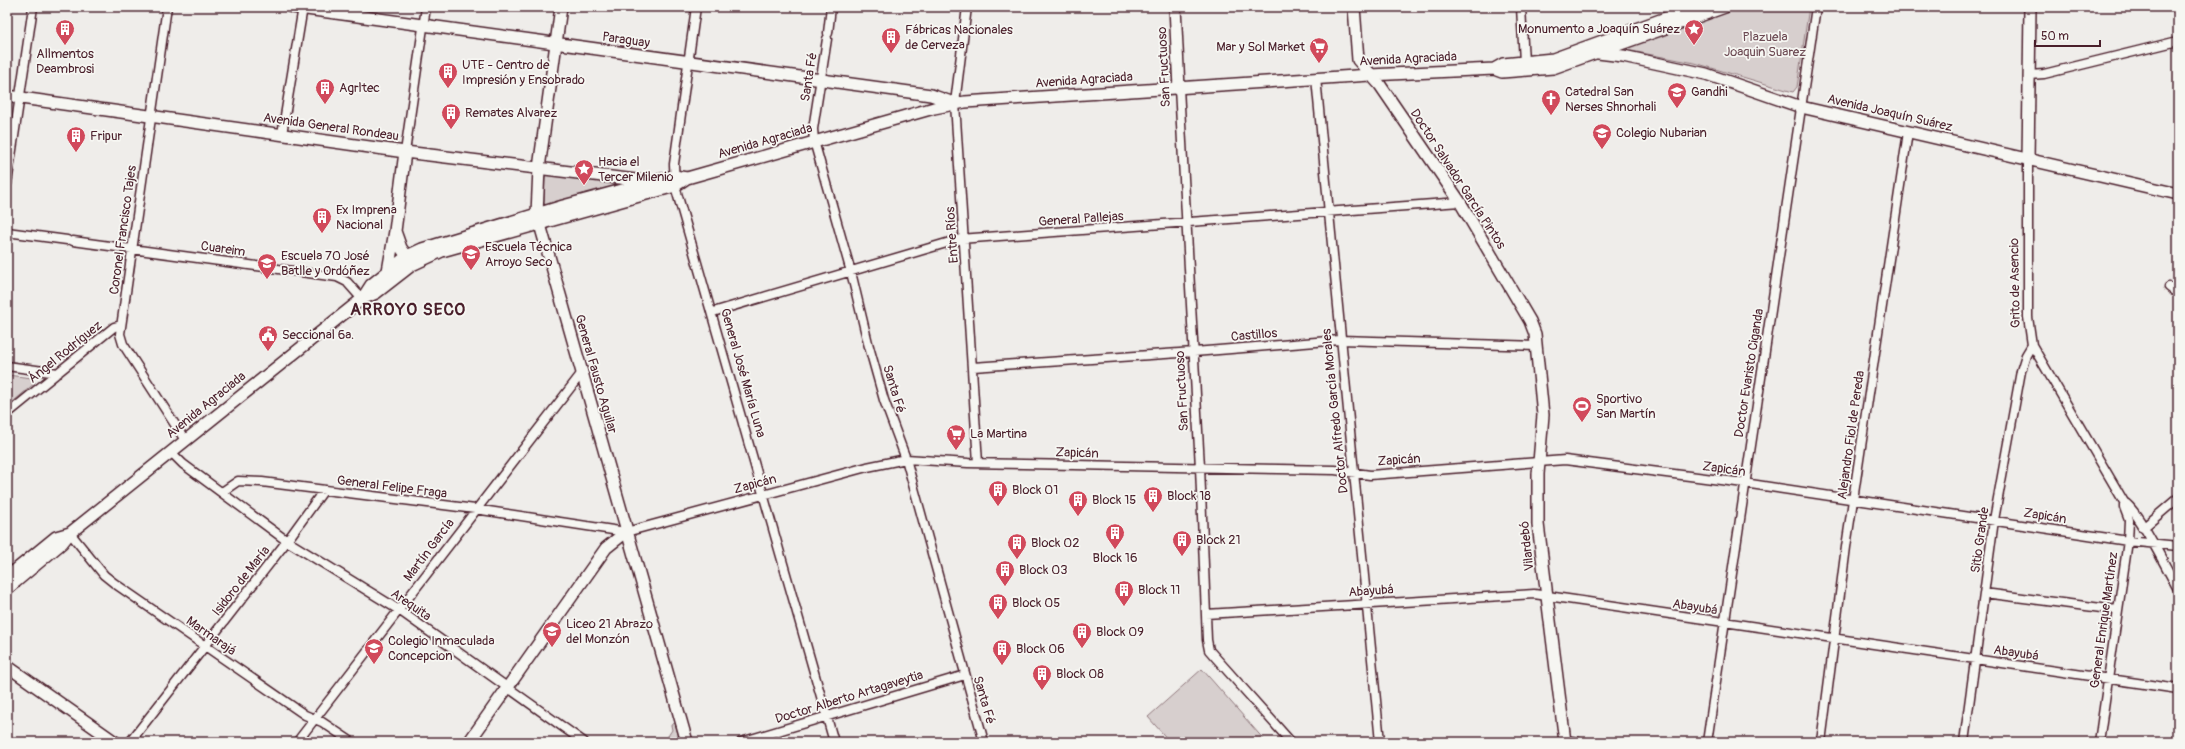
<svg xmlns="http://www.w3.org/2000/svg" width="2185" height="749" font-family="Pangolin,sans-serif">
<rect width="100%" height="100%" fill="#efedea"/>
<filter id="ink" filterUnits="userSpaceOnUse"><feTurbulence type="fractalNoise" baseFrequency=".025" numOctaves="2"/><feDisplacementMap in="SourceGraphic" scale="8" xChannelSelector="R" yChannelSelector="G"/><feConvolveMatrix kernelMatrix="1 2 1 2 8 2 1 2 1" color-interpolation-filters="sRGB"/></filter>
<g filter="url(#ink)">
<path fill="#d7cfce" stroke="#90777c" d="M1738 7H1809L1797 87 1793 92 1695 63 1626 50 1627 47Z
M545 174 620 183V184L546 206 544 203Z
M7 375 32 378 35 383 7 407Z
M1202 669 1266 742H1170L1148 717Z
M675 723 680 742H664L672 730 671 725Z"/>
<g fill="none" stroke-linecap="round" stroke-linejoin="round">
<g stroke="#4a1f2b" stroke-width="11">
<path id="street" d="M167 7 120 334 123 344 185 440
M696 7 674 164 675 186 834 742
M967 7 955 103 978 463
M1521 7 1524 62
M828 33 831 7
M827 39 813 129 814 141 851 272 868 343 884 400 906 459 984 742
M2029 75 2044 74 2178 41
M1316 78 1380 742
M1179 88 1200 467 1207 640 1209 650 1216 658 1291 742
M282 134 303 7
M405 152 426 7
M2028 161V317L2032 345 2124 502C2138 509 2168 572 2178 589
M7 184 33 7
M7 232 67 240
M73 241 337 277 347 282 362 299
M2169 287 2178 294
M713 312 960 239 1460 202
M7 366 58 373
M973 367 1194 352 1340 340 1537 346
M7 414 114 327 121 325
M171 452 183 464 287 541 399 610 584 742
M222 492 238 481 262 482 475 509 626 532 867 467 906 459 968 463 1335 470 1370 475 1565 460 1744 483 2128 541 2178 546
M2143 528 2178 498
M70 533 104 575 114 583 305 715 322 722 352 742
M1984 593 2117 610
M1206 614 1534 594 2178 689
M1564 740 1578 742
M130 742 287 541 324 490
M297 742 581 374
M741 742 965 675
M1707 742 1816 7
M1821 742 1846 547 1908 132
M1964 742 1994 520 2021 371 2026 355 2032 345
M2099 742 2128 541 2129 520 2124 507V502"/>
</g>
<g stroke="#4a1f2b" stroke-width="14">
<path id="secondary" d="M292 7 931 95 954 103
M561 7 539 168 537 214 687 742
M1175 7 1179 88
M1354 7 1358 60 1380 85 1460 202 1530 321 1535 334 1543 415 1538 474V524L1565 742
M1598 53 1623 56 1706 74 1801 107 2178 194
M1494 69 1502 72 1553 68 1725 7
M7 96 405 152 644 181
M405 152 395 231 401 248 411 262
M2028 161 2030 7
M388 271 395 231
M362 299 376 293 412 265 442 251 675 186 687 178 934 108 965 102 1370 75 1494 69 1503 64 1553 59 1696 7
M7 577 56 537 70 533
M7 589 62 543 70 533 362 299 371 285 407 256 422 249 563 206 674 176 687 178
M7 666 115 742
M469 742 606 548 626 532"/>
</g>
<use href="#street" stroke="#f6f6f2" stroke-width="8"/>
<use href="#secondary" stroke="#f6f6f2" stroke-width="11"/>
</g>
</g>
<defs>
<g id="building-pin" transform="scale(1)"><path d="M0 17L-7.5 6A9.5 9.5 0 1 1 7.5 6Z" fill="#d1495b" stroke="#f6f6f2"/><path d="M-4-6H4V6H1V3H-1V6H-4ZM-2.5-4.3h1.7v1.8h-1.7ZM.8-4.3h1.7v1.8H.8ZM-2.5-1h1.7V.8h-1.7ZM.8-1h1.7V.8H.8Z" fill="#fff"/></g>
<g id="sight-pin" transform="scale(1)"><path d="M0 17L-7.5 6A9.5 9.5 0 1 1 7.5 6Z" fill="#d1495b" stroke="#f6f6f2"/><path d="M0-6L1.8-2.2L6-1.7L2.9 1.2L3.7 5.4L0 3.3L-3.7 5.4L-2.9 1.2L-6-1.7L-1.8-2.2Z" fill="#fff"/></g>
<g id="supermarket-pin" transform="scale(1)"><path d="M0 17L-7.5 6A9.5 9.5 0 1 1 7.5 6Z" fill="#d1495b" stroke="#f6f6f2"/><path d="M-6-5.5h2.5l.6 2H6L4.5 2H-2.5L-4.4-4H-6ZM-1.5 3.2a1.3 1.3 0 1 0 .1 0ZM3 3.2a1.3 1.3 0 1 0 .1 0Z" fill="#fff"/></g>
<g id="school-pin" transform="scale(1)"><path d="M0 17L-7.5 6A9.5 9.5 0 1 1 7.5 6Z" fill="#d1495b" stroke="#f6f6f2"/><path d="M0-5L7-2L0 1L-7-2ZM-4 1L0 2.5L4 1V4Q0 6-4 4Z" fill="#fff"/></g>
<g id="church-pin" transform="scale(1)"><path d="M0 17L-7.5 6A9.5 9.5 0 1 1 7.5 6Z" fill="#d1495b" stroke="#f6f6f2"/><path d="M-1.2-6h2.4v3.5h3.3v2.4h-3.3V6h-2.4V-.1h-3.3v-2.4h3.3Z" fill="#fff"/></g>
<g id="civic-pin" transform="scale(1)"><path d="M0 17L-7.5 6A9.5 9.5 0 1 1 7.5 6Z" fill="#d1495b" stroke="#f6f6f2"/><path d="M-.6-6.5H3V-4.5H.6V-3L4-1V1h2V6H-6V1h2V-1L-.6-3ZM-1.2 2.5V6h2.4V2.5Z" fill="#fff"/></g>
<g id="stadium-pin" transform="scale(1)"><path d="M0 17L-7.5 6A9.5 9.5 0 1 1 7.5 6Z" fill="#d1495b" stroke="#f6f6f2"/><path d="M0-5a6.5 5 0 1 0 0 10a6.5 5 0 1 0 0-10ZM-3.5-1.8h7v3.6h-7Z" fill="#fff"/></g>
</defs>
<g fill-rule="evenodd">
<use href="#building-pin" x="65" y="29"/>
<use href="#sight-pin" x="1694" y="29"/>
<use href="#building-pin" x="891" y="37"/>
<use href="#supermarket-pin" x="1319" y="47"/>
<use href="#building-pin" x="448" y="72"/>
<use href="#building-pin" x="325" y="88"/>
<use href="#school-pin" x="1677" y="92"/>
<use href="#church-pin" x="1551" y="99"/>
<use href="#building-pin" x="451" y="113"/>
<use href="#school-pin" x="1602" y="133"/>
<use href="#building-pin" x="76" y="136"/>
<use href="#sight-pin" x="584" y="169"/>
<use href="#building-pin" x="322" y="217"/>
<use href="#school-pin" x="471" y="254"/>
<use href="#school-pin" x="267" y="263"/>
<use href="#civic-pin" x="268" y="335"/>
<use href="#stadium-pin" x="1582" y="406"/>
<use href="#supermarket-pin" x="956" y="434"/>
<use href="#building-pin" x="998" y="490"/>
<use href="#building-pin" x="1153" y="496"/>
<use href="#building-pin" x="1078" y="500"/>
<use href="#building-pin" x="1115" y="533"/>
<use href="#building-pin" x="1182" y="540"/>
<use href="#building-pin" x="1017" y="543"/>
<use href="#building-pin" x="1005" y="570"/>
<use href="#building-pin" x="1124" y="590"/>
<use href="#building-pin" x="998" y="603"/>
<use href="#school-pin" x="552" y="631"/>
<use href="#building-pin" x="1082" y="632"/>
<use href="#school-pin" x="374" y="648"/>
<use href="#building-pin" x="1002" y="649"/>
<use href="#building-pin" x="1042" y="674"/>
</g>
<g text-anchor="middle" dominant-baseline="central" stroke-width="3.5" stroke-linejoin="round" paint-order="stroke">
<g font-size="13" fill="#4a1f2b" stroke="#f6f6f2" text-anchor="start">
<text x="1680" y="29" text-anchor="end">Monumento a Joaquín Suárez</text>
<text x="905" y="30">Fábricas Nacionales<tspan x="905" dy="15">de Cerveza</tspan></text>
<text x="1305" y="47" text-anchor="end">Mar y Sol Market</text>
<text x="65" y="54" text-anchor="middle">Allmentos<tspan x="65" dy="15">Deambrosi</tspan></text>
<text x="462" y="65">UTE - Centro de<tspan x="462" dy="15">Impresión y Ensobrado</tspan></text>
<text x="339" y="88">Agrltec</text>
<text x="1565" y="92">Catedral San<tspan x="1565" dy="15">Nerses Shnorhali</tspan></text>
<text x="1691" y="92">Gandhi</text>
<text x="465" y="113">Remates Alvarez</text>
<text x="1616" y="133">Colegio Nubarian</text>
<text x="90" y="136">Fripur</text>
<text x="598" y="162">Hacia el<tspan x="598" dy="15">Tercer Milenio</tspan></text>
<text x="336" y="210">Ex Imprena<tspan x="336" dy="15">Nacional</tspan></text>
<text x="485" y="247">Escuela Técnica<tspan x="485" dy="15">Arroyo Seco</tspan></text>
<text x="281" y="256">Escuela 70 José<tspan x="281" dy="15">Batlle y Ordóñez</tspan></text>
<text x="282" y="335">Seccional 6a.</text>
<text x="1596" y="399">Sportivo<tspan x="1596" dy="15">San Martín</tspan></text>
<text x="970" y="434">La Martina</text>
<text x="1012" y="490">Block 01</text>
<text x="1167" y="496">Block 18</text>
<text x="1092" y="500">Block 15</text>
<text x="1196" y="540">Block 21</text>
<text x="1031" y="543">Block 02</text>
<text x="1115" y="558" text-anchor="middle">Block 16</text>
<text x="1019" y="570">Block 03</text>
<text x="1138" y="590">Block 11</text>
<text x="1012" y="603">Block 05</text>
<text x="566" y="624">Liceo 21 Abrazo<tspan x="566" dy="15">del Monzón</tspan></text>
<text x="1096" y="632">Block 09</text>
<text x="388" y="641">Colegio Inmaculada<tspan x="388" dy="15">Concepcion</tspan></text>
<text x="1016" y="649">Block 06</text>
<text x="1056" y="674">Block 08</text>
</g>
<g font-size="13" fill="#6d4b54" stroke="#f6f6f2">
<text x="1765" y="37">Plazuela<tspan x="1765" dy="15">Joaquin Suarez</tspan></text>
</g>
<g font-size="13" fill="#4a1f2b" stroke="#f6f6f2">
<text transform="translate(626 40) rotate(8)">Paraguay</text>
<text transform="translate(1408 59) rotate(-3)">Avenida Agraciada</text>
<text transform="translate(1164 67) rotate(-93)">San Fructuoso</text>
<text transform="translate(809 77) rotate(-81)">Santa Fé</text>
<text transform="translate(1084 80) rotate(-4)">Avenida Agraciada</text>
<text transform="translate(1890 113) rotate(13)">Avenida Joaquín Suárez</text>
<text transform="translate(331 127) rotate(8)">Avenida General Rondeau</text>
<text transform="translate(765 141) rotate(-16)">Avenida Agraciada</text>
<text transform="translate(1458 179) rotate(57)">Doctor Salvador García Pintos</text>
<text transform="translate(1081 219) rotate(-4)">General Pallejas</text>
<text transform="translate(123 230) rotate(-82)">Coronel Francisco Tajes</text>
<text transform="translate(952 235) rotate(-94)">Entre Ríos</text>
<text transform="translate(223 249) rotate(8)">Cuareim</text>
<text transform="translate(2015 283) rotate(-91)">Grito de Asencio</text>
<text transform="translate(1254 335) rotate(-5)">Castillos</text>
<text transform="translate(65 352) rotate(-39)">Ángel Rodríguez</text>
<text transform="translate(743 373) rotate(74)">General José María Luna</text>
<text transform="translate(1749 373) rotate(-81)">Doctor Evaristo Ciganda</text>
<text transform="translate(596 374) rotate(74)">General Fausto Aguilar</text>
<text transform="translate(894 389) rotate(73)">Santa Fé</text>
<text transform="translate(1182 391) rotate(-93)">San Fructuoso</text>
<text transform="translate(206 405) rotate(-39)">Avenida Agraciada</text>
<text transform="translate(1335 411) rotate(-96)">Doctor Alfredo García Morales</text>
<text transform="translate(1851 435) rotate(-82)">Alejandro Fiol de Pereda</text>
<text transform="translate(1077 453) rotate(2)">Zapicán</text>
<text transform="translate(1399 460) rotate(-4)">Zapicán</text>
<text transform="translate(1724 469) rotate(8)">Zapicán</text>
<text transform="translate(755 484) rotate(-15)">Zapicán</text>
<text transform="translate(392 487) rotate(7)">General Felipe Fraga</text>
<text transform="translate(2045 516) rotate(9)">Zapicán</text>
<text transform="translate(1980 540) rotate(-82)">Sitio Grande</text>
<text transform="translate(1527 546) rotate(-96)">Vilardebó</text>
<text transform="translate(429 550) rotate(-53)">Martín García</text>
<text transform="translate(241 581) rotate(-52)">Isidoro de María</text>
<text transform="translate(1371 591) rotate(-4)">Abayubá</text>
<text transform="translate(411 605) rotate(34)">Arequita</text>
<text transform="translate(1695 607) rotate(9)">Abayubá</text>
<text transform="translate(2104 620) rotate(-82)">General Enrique Martínez</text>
<text transform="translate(211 636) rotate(35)">Marmarajá</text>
<text transform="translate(2016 653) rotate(8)">Abayubá</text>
<text transform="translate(849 697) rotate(-17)">Doctor Alberto Artagaveytia</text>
<text transform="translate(984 700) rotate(74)">Santa Fé</text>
</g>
<g font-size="17" font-weight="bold" letter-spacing="1" fill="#4a1f2b" stroke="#f6f6f2">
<text x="408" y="309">ARROYO SECO</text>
</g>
</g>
<rect width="2185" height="749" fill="none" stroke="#f6f6f2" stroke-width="24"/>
<rect x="12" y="12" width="2161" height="725" fill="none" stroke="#4a1f2b" stroke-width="1.5" filter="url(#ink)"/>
<path d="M2035 40v6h65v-6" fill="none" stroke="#4a1f2b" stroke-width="2"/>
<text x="2041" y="40" font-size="12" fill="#4a1f2b" stroke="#f6f6f2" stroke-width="3" paint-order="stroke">50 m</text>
</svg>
